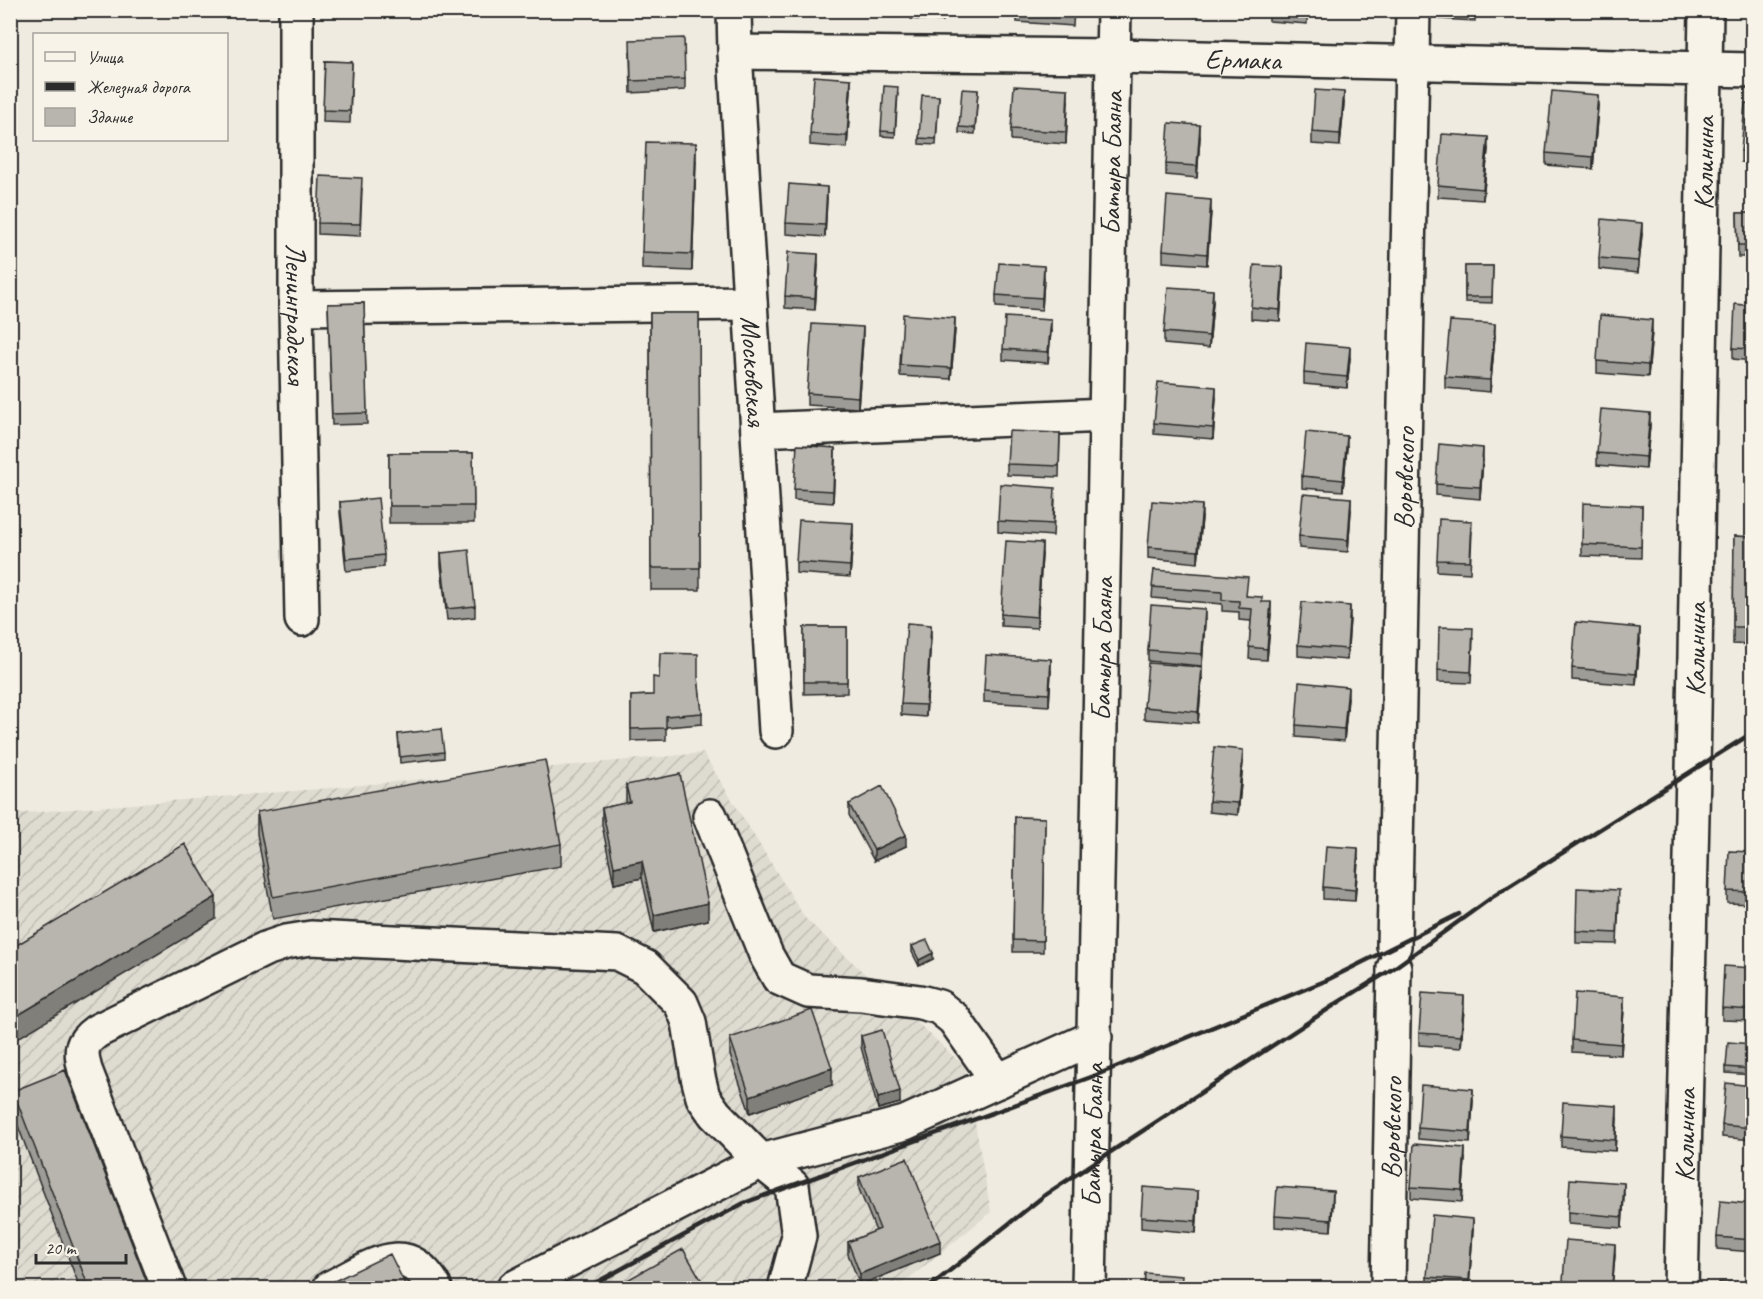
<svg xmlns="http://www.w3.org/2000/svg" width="1763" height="1299" font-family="Caveat,sans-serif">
<defs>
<pattern id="industrial-furrows" width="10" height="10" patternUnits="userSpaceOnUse" patternTransform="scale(1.5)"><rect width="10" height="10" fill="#dedbd1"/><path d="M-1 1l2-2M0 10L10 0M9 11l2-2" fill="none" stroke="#bfbcb4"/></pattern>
</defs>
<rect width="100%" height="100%" fill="#efebe0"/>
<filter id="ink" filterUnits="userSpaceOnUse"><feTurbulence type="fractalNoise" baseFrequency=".0167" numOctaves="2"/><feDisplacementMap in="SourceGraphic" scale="12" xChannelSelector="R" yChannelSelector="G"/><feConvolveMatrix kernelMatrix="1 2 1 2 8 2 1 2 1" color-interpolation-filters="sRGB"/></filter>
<g filter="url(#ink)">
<path fill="url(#industrial-furrows)" d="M703 753 805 918 965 1067 991 1212 897 1288H11V814L318 789Z"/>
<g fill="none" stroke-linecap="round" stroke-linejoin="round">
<g stroke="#2b2b2b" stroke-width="38">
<g id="minor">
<path id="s1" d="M296 10V308L302 619"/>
<path id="s2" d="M734 10 735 52 776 731"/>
<path id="s3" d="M735 52 1113 56 1752 70"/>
<path d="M296 308 750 303"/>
<path d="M758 430 1106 415"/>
<path d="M710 816 766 955 779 978 808 991 861 994 920 1002 939 1007 954 1019 998 1081"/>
<path id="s4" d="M1394 946 1413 10"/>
<path d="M169 1288 85 1070C80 1051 80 1043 97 1031L265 949 286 942 311 938 617 953 645 967 681 1003 689 1022 698 1077 703 1097 715 1114 761 1161 792 1186 799 1236 785 1288"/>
<path d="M330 1288C370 1269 406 1236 435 1288"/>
<path d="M514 1288 761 1161 905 1123 1095 1037"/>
<path id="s5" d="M1089 1288 1114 10"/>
<path id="s6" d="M1388 1288 1394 968"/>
<path id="s7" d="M1681 1288 1693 772 1706 10"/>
</g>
</g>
<use href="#minor" stroke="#f7f3e8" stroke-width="33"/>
<path stroke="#2b2b2b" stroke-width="4.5" d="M586 1288 744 1203 1094 1076 1325 981 1459 914
M928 1288 1045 1195 1339 1002 1394 968 1494 896 1752 733"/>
</g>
<path fill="#9e9c96" stroke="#2b2b2b" stroke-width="1.5" d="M768 10H820V15L768 12Z
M911 10H943V21L911 19Z
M1017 10H1074L1073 26 1017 22Z
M1162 10H1200L1199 16 1162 14Z
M1269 10H1307V24L1269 21Z
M1440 10H1476L1475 21 1440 19Z
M1752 10V36H1750V24Z
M630 52 685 79V90L631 93Z
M325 61 352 62 350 123 323 122Z
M851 90 847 148 810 145V134Z
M978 90 975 134 959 133V127Z
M898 93 895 137 881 136V131Z
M939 96 936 145 919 144V138Z
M1068 101 1066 144 1011 140V129Z
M1344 103 1340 146 1312 144V132Z
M1752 104V163L1741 162V151Z
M1598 106 1593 169 1546 165V153Z
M1200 137 1197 178 1166 175V164Z
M1488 149 1483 200 1438 197V185Z
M696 160 692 271 642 269V252Z
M362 189 360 236 318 234V223Z
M827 198 825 237 786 234V223Z
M1211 211 1207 265 1163 262V250Z
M1737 213H1752V257H1738Z
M1642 234 1638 273 1599 269V258Z
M818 265 815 310 785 308V296Z
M1465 266H1493L1492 303 1465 302Z
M1044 278 1042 310 996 307V295Z
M1283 279 1280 321 1251 319V307Z
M1213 302 1209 348 1164 344V332Z
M364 303 367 424 332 425 328 304Z
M1752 306V361L1733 359V348Z
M650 313H699L700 590H651Z
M955 329 951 379 900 376V365Z
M1051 331 1048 363 1003 360V349Z
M1652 331 1648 377 1597 373V361Z
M1495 336 1490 392 1445 388V377Z
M863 339 858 408 807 405V393Z
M1350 358 1347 388 1304 384V373Z
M1216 398 1213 439 1154 434V423Z
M1650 425 1646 469 1597 465V453Z
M1060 433 1059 477 1007 475V464Z
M1347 447 1343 491 1302 488V476Z
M389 453H473L474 523H389Z
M835 459 833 503 794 500V489Z
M1483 460 1480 499 1436 495V484Z
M1055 500 1053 536 998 532V521Z
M340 502 384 555V567L346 571 340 513Z
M1642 506 1641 558 1582 556V544Z
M1351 510 1348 552 1299 548V536Z
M1202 517 1198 563 1148 558V547Z
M1472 532 1470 573 1437 571V560Z
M853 535 850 577 796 573V562Z
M1734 536 1752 537V645L1733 644Z
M441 553 475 606V617L447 620 441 565Z
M1042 555 1037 628 1001 626V614Z
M1154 570 1247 596 1262 602 1271 614 1267 660 1249 659 1251 621 1239 620V612L1222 611V604L1152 598Z
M1350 618 1347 660 1298 656V645Z
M1205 621 1202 666 1148 661V650Z
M804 627H847V693L804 694Z
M931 636 926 717 901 715V704Z
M1473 639 1471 683 1438 682V670Z
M1640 640 1636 685 1572 680V668Z
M1051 671 1049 706 984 702V690Z
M698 678 702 713V724L666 727V740L631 741V696L653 695Z
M1202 679 1198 723 1144 719V707Z
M1348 698 1344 741 1296 737V725Z
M398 734 444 752V758L400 763Z
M1243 762 1238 815 1209 812V801Z
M626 785 708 920 654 932 642 878 614 884 602 825V808L626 803Z
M849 804 906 846 874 861 849 815Z
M257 812 561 844V866L273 919 257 834Z
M1015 817 1045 818 1043 952H1013Z
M1752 852V904L1727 903V891Z
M1358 860 1355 901 1323 899V887Z
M1619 901 1617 944 1576 943V931Z
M912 946 933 959 919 966 912 952Z
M1752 968V1021L1722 1020V1008Z
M1464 1008 1461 1048 1419 1045V1033Z
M1624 1008 1621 1055 1572 1052V1040Z
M861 1036 900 1103 878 1109 861 1047Z
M730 1038 832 1085 750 1113 730 1055Z
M1752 1044V1075L1726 1073V1067Z
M1752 1086V1140L1722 1137V1125Z
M13 1091 149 1288H80L13 1113Z
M1473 1101 1470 1143 1418 1139V1128Z
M1617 1118 1615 1151 1561 1147V1136Z
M1465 1159 1462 1202 1411 1198V1187Z
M859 1177 940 1253 860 1285 848 1254V1242L876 1231 859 1189Z
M1624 1195 1622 1228 1568 1224V1212Z
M1198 1203 1196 1233 1141 1228V1217Z
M1333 1203 1331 1231 1275 1227V1216Z
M1752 1204V1252L1717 1249V1237Z
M1473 1230 1469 1288H1427V1277Z
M1615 1255 1612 1288H1563V1281Z"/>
<path fill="#817f7a" stroke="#2b2b2b" stroke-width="1.5" d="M851 79V90L847 148V136Z
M1068 89V101L1066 144V132Z
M1344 92V103L1340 146V134Z
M1598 95V106L1593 169V157Z
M1200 125V137L1197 178V166Z
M1488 137V149L1483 200V189Z
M696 143V160L692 271V254Z
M827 187V198L825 237V225Z
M1211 200V211L1207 265V254Z
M1642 223V234L1638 273V261Z
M818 254V265L815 310V298Z
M1044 266V278L1042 310V298Z
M1283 267V279L1280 321V310Z
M1213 290V302L1209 348V336Z
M955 318V329L951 379V368Z
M1051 320V331L1048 363V352Z
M1652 320V331L1648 377V365Z
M1495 324V336L1490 392V380Z
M863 327V339L858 408V397Z
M1350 347V358L1347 388V377Z
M1216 387V398L1213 439V428Z
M1650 413V425L1646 469V457Z
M1347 436V447L1343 491V480Z
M835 448V459L833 503V491Z
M1483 448V460L1480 499V487Z
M1351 498V510L1348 552V540Z
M1202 505V517L1198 563V551Z
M853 523V535L850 577V566Z
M1042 543V555L1037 628V617Z
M1271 602V614L1267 660V649Z
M1350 606V618L1347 660V649Z
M1205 609V621L1202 666V654Z
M931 625V636L926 717V705Z
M1640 628V640L1636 685V674Z
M1051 659V671L1049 706V694Z
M1202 667V679L1198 723V712Z
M1348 687V698L1344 741V729Z
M1243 750V762L1238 815V803Z
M906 835V846L874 861V850Z
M1358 848V860L1355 901V890Z
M642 861V878L614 884V867Z
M216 897V919L10 1043V1020Z
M708 903V920L654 932V915Z
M933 953V959L919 966V960Z
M1464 996V1008L1461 1048V1036Z
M1624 997V1008L1621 1055V1044Z
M832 1068V1085L750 1113V1096Z
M1473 1089V1101L1470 1143V1132Z
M900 1091V1103L878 1109V1098Z
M1617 1106V1118L1615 1151V1140Z
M1465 1148V1159L1462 1202V1190Z
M1624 1183V1195L1622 1228V1217Z
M1198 1191V1203L1196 1233V1221Z
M1333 1191V1203L1331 1231V1220Z
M1473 1219V1230L1469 1288V1280Z
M940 1241V1253L860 1285V1274Z
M1615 1244V1255L1612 1288V1285Z"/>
<path fill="#b8b5ae" stroke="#2b2b2b" stroke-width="1.5" d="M1282 10H1307V12Z
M1751 10H1752V24H1750Z
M684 38 685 79 631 81 630 40Z
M325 61 352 62 350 111 323 110Z
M814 76 851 79 847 136 810 134Z
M884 86 898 87 895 132 881 131Z
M1014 86 1068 89 1066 132 1011 129Z
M962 89 978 90 975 128 959 127Z
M1315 90 1344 92 1340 134 1312 132Z
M1552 91 1598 95 1593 157 1546 153Z
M922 95 939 96 936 139 919 138Z
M1745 103 1752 104V152L1741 151Z
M1169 123 1200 125 1197 166 1166 164Z
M1442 134 1488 137 1483 189 1438 185Z
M646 142 696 143 692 254 642 252Z
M320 176 362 178 360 224 318 223Z
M789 184 827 187 825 225 786 223Z
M1167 196 1211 200 1207 254 1163 250Z
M1737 213H1752V245H1738Z
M1602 219 1642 223 1638 261 1599 258Z
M788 252 818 254 815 298 785 296Z
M999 263 1044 266 1042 298 996 295Z
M1254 265 1283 267 1280 310 1251 307Z
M1465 266H1493L1492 297H1465Z
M1168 287 1213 290 1209 336 1164 332Z
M364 303 367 413 332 414 328 304Z
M1735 304 1752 306V349L1733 348Z
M650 313H699L700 568H651Z
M903 314 955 318 951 368 900 365Z
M1600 315 1652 320 1648 365 1597 361Z
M1005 317 1051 320 1048 352 1003 349Z
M1450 321 1495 324 1490 380 1445 377Z
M812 324 863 327 858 397 807 393Z
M1306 343 1350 347 1347 377 1304 373Z
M1158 382 1216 387 1213 428 1154 423Z
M1601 409 1650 413 1646 457 1597 453Z
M1009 431 1060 433 1059 466 1007 464Z
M1306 432 1347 436 1343 480 1302 476Z
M1439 444 1483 448 1480 487 1436 484Z
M797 445 835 448 833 491 794 489Z
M389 453H473L474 506H389Z
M1000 484 1055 488 1053 524 998 521Z
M1303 494 1351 498 1348 540 1299 536Z
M378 498 384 555 346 559 340 502Z
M1152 501 1202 505 1198 551 1148 547Z
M1583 503 1642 506 1641 547 1582 544Z
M1439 519 1472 521 1470 561 1437 560Z
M799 520 853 523 850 566 796 562Z
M1734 536 1752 537V627H1733Z
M1006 541 1042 543 1037 617 1001 614Z
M469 550 475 606 447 609 441 553Z
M1154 570 1248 577 1246 596 1262 597V602H1271L1267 649 1249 647 1252 609 1239 608V601L1222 600V592L1152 587Z
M1302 602 1350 606 1347 649 1298 645Z
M1151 605 1205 609 1202 654 1148 650Z
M1576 622 1640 628 1636 674 1572 668Z
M907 623 931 625 926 705 901 704Z
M804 627H847V682H804Z
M1439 627 1473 628 1471 672 1438 670Z
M660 653 698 654V677L702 713 666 716V728L631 729V696L653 695V677L659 678Z
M986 655 1051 659 1049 694 984 690Z
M1148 663 1202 667 1198 712 1144 707Z
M1299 682 1348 687 1344 729 1296 725Z
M441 729 444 752 400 757 398 734Z
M1214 747 1243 750 1238 803 1209 801Z
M545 760 561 844 273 897 257 812Z
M680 774 708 903 654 915 642 861 614 867 602 808 630 802 626 785Z
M882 786 906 835 874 850 849 804Z
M1015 817 1045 818 1043 941 1013 940Z
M185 844 216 897 10 1020V949Z
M1326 846 1358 848 1355 890 1323 887Z
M1729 851 1752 852V892L1727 891Z
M1577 888 1619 890 1617 933 1576 931Z
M927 940 933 953 919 960 912 946Z
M1724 966 1752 968V1010L1722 1008Z
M1422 993 1464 996 1461 1036 1419 1033Z
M1575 993 1624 997 1621 1044 1572 1040Z
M812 1010 832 1068 750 1096 730 1038Z
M882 1030 900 1091 878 1098 861 1036Z
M1728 1042 1752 1044V1069L1726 1067Z
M65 1070 149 1288H89L13 1091Z
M1726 1083 1752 1086V1128L1722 1125Z
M1421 1085 1473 1089 1470 1132 1418 1128Z
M1563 1102 1617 1106 1615 1140 1561 1136Z
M1414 1144 1465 1148 1462 1190 1411 1187Z
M907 1158 940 1241 860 1274 848 1242 880 1229 859 1177Z
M1570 1179 1624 1183 1622 1217 1568 1212Z
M1143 1187 1198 1191 1196 1221 1141 1217Z
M1277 1187 1333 1191 1331 1220 1275 1216Z
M1720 1201 1752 1204V1240L1717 1237Z
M1432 1215 1473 1219 1469 1280 1427 1277Z
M1566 1240 1615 1244 1612 1285 1563 1281Z
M683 1249 706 1288H613Z
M390 1254 407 1288H320Z
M1145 1273 1182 1276 1181 1288H1144Z
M1719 1282 1752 1283V1288H1719Z"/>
</g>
<g text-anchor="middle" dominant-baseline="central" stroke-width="4.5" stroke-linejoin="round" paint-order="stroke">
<g font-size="28" fill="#2b2b2b" stroke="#f7f3e8">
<text stroke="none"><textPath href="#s3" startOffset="508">Ермака</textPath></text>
<text stroke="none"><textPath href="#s5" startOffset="1125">Батыра Баяна</textPath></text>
<text stroke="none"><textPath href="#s7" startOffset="1125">Калинина</textPath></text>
<text stroke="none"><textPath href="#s1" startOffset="304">Ленинградская</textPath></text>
<text stroke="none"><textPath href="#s2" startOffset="362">Московская</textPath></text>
<text stroke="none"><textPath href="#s4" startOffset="468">Воровского</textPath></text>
<text stroke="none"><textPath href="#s5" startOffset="639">Батыра Баяна</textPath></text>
<text stroke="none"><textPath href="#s7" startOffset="639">Калинина</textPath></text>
<text stroke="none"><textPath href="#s6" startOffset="160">Воровского</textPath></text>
<text stroke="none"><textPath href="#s5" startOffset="153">Батыра Баяна</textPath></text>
<text stroke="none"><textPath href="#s7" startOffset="153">Калинина</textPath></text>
</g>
</g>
<rect width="1763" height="1299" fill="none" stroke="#f7f3e8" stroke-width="36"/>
<rect x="18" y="18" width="1727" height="1263" fill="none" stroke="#2b2b2b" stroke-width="2" filter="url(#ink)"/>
<rect x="33" y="33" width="195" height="108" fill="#f7f3e8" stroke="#a5a39c" stroke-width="1.5"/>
<rect x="45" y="52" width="30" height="9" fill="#f7f3e8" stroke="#a5a39c" stroke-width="1.5"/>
<text x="87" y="63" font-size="18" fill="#2b2b2b">Улица</text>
<rect x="45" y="82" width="30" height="9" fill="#2b2b2b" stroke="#a5a39c" stroke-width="1.5"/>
<text x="87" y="93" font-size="18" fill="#2b2b2b">Железная дорога</text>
<rect x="45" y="108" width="30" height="18" fill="#b8b5ae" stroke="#a5a39c" stroke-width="1.5"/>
<text x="87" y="123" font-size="18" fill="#2b2b2b">Здание</text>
<path d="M36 1254v9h90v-9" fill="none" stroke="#2b2b2b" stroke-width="3"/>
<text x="45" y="1254" font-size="18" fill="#2b2b2b" stroke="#f7f3e8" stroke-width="4.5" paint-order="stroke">20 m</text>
</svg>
